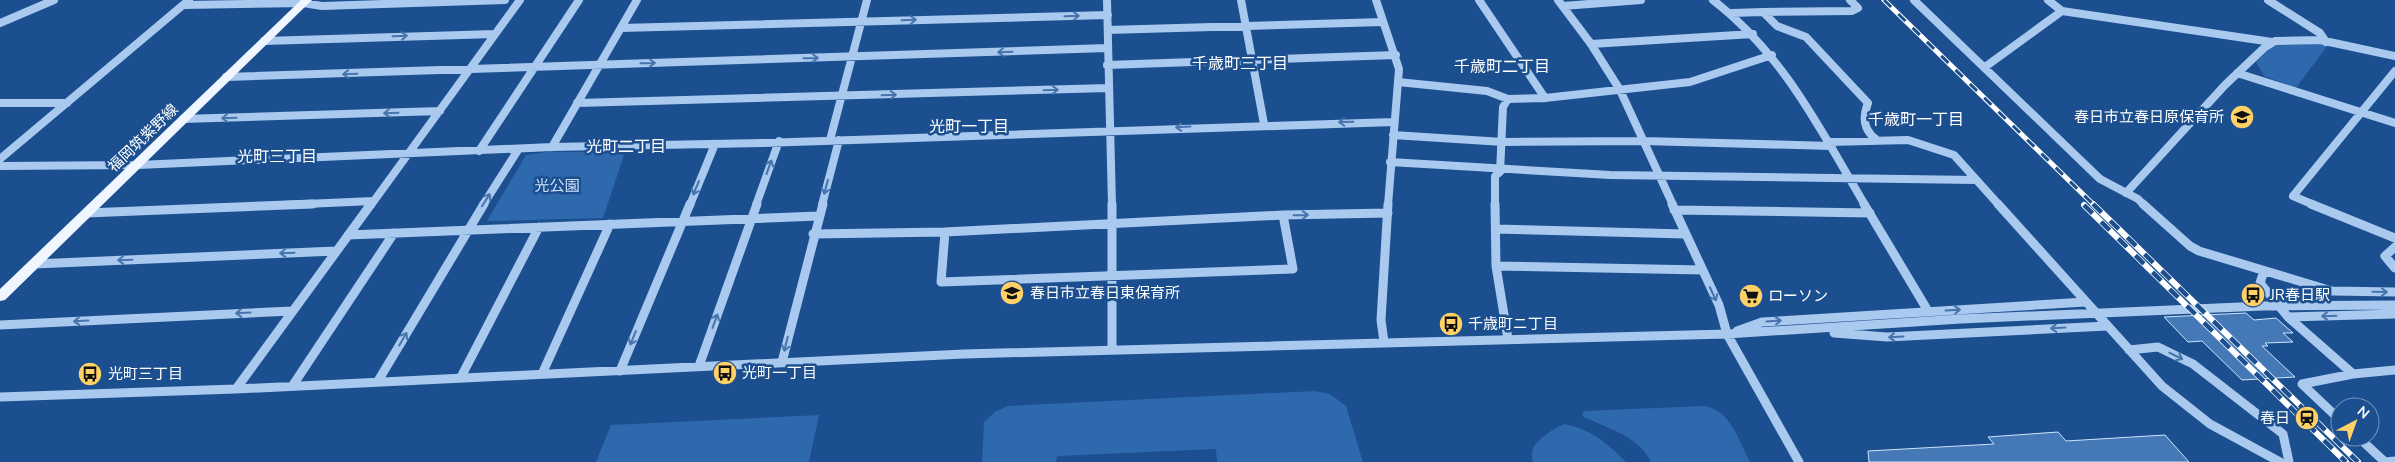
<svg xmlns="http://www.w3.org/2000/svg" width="2395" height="462" font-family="'Nunito Sans','Noto Sans JP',sans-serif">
<rect width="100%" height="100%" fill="#1b4f8f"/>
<path fill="#2e69ad" d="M2299 40 2328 45 2296 88 2264 76 2256 62 2275 43Z
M547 152H625L603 218 487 221 526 155Z
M1315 391 1330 394 1346 406 1363 462H1217L1216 449 1057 456 1056 462H982L984 422 996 411 1008 406Z
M1704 406C1731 410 1738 440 1750 462H1651C1639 436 1606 428 1582 416L1584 411Z
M819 415 809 462H596L611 425Z
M1564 424C1591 429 1607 443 1626 462H1533C1526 444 1550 431 1564 424Z"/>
<path fill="#4478b7" stroke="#cfe3fa" d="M2246 313 2254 320 2276 318 2293 333H2283L2293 342 2265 343 2268 346H2262L2295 377 2242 380 2202 341 2188 342 2164 317Z
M2058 432 2066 441 2165 435 2189 462H1869L1868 451 1994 444 1988 437Z"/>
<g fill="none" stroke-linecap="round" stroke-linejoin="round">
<path stroke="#a9c9ee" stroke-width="8" d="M1107 0 1112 205
M1241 0 1264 124
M1376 0 1399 69 1388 205
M1479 0 1545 98
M1558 0 1591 44 1620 90 1673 205
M1713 0C1784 55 1820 129 1865 205
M1914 0 2100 179 2138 199 2144 205
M2048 0 2062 11
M2268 0 2320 33 2326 42
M303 3 322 6 505 0
M184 5 308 3
M1563 6 1641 0
M1763 12 1852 11 1858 8 1850 0
M1732 13 1763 12 1777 26 1806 37 1868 103C1862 118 1864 131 1877 140
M0 23 54 0
M621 28 1108 15
M1108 30 1383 22
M264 41 495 34
M1591 44 1753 34
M1107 65 1396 55
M1985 67 2062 11 2272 42
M2237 73 2395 123
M226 77 1107 48
M1398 82 1487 91 1508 99 1545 98 1690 82 1772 55
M0 103H67
M577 103 1109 88
M183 119 440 111
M1393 135 1503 142 1643 141 1832 146
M830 140 867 0
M1829 142 1908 140 1954 155 1999 205
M552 147 637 0
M479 151 579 0
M0 159 189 0
M1390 162 1610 175 1976 180
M0 166 138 165 552 147 763 143 1394 122
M2126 193 2225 85 2264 48 2275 41 2320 40 2395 56
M283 205 373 201
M371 205 520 0
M483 205 518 150
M690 205 715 144
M756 205 779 141
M822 205 839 140
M1495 205V176L1500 172 1503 107 1508 99
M2314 205 2293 196 2395 71"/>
<path stroke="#a9c9ee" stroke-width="9" d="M1495 204 1496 266 1508 339
M1672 204 1719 305 1727 334 1799 462
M1864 204 1928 311
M1998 204 2162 386 2210 424 2280 462
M2143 204 2190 246 2199 251 2332 291 2395 292
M2311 204 2395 238
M1674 210 1870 213
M86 213 313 204
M1283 215 1293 269 941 282 945 232Z
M1283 215 1388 213
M1496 229 1685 234
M813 234 945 232
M348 235 818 216
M2395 247 2385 256 2395 268
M34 264 336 251
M1496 266 1703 270
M2264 271 2260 283 2288 317 2353 374
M2288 317 2395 314
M0 325 292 311
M1737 331 1762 322 2085 302
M1834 333 1887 337 2107 326
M1384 342 1381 320 1388 204
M1112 350V204
M2129 350 2158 347 2193 364 2283 434 2289 462
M782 362 823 204
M699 366 757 204
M620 371 690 204
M542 374 610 224
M461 377 539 227
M378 381 484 204
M293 385 394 233
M236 389 371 204
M0 397 236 389 964 354 1727 334 1961 319 2263 306 2395 305
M2340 420 2302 384 2353 374 2395 370
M2358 437 2385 462
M2385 462 2395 461"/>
<path fill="#f0f6ff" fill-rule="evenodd" d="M301 0H312L5 300 0 301V289Z"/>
<g stroke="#fff" stroke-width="5">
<path id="rail-far1" d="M1884 0 2094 205"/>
</g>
<g stroke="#fff" stroke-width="6">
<path id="rail" d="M2093 204 2358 462
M2084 205 2346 462"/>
</g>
<use href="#rail-far1" stroke="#1b4f8f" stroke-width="3" stroke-dasharray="10" stroke-linecap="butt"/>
<use href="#rail" stroke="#1b4f8f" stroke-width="4.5" stroke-dasharray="12" stroke-linecap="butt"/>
</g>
<defs><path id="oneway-shaft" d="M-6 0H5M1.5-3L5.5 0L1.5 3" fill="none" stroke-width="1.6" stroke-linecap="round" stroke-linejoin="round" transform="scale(1.25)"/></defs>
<g stroke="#4674ac">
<use href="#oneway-shaft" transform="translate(1072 16) rotate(-2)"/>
<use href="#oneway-shaft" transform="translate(909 20) rotate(-2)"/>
<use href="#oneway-shaft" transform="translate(400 36) rotate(-2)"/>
<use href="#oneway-shaft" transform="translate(1005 52) rotate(178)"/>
<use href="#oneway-shaft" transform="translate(811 58) rotate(-1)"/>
<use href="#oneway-shaft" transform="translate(648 63) rotate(-1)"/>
<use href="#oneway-shaft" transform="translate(350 74) rotate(178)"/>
<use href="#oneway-shaft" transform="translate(1051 90) rotate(-2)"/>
<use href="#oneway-shaft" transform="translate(889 95) rotate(-2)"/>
<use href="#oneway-shaft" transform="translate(391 113) rotate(178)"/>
<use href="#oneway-shaft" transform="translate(229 118) rotate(178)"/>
<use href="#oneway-shaft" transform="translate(1346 122) rotate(179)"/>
<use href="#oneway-shaft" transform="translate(1183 127) rotate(177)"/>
<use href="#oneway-shaft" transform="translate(769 167) rotate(-70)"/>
<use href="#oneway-shaft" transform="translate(826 187) rotate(105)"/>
<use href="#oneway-shaft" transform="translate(696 188) rotate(113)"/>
<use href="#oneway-shaft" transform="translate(486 200) rotate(-57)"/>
<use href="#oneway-shaft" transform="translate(1301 215) rotate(-1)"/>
<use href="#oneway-shaft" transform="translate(287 253) rotate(178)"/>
<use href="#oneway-shaft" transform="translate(125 260) rotate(178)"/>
<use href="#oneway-shaft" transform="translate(2380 292) rotate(1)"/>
<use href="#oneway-shaft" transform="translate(1713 294) rotate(65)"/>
<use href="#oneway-shaft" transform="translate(1953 310) rotate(-3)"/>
<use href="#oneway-shaft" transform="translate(243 313) rotate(177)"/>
<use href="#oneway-shaft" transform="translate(2329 316) rotate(178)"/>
<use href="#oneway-shaft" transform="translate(81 321) rotate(177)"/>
<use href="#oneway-shaft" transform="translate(715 321) rotate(-70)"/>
<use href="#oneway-shaft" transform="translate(1774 321) rotate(-4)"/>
<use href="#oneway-shaft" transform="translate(2058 328) rotate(177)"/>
<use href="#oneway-shaft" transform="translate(1896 337) rotate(177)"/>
<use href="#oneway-shaft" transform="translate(633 338) rotate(112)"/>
<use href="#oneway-shaft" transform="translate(403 339) rotate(-60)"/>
<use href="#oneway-shaft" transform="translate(786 344) rotate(104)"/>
<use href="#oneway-shaft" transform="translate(2176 356) rotate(26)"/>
</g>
<defs>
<g id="school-disc" transform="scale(1.25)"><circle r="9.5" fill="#ffd166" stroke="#1b4f8f"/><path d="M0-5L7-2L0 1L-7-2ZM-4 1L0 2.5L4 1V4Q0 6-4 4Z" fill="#111"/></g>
<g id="bus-disc" transform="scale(1.25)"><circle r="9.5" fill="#ffd166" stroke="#1b4f8f"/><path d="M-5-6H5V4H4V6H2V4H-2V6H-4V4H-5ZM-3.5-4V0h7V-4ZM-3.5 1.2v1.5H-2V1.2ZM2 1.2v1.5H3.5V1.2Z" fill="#111"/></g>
<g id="supermarket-disc" transform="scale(1.25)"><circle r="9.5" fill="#ffd166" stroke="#1b4f8f"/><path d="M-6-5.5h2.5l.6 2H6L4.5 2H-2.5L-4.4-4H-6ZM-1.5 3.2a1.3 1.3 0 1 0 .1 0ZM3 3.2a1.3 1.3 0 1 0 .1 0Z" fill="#111"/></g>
<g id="station-disc" transform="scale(1.25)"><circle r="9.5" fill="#ffd166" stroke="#1b4f8f"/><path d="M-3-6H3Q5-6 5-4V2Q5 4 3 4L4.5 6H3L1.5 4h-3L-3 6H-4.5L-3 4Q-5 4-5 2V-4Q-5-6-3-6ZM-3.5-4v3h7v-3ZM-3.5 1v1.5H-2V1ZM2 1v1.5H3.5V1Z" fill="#111"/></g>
</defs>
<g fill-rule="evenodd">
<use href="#school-disc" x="2242" y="117"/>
<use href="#school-disc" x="1012" y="293"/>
<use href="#bus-disc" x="2253" y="295"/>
<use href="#supermarket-disc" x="1751" y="296"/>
<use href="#bus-disc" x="1451" y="324"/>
<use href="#bus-disc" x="725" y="373"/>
<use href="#bus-disc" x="90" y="374"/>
<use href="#station-disc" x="2307" y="418"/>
</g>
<g text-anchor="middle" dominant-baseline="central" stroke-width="5" stroke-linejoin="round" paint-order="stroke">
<g font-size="15" fill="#fff" stroke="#1b4f8f" text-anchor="start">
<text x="2224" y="117" text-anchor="end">春日市立春日原保育所</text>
<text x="1030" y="293">春日市立春日東保育所</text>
<text x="2270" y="295">JR春日駅</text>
<text x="1768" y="296">ローソン</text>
<text x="1468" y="324">千歳町ニ丁目</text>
<text x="742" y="373">光町一丁目</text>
<text x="108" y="374">光町三丁目</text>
<text x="2290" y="418" text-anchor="end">春日</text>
</g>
<g font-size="15" fill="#fff" stroke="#1b4f8f">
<text transform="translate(143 138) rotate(-44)">福岡筑紫野線</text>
</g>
<g font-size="15" fill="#cfe3fa" stroke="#1b4f8f">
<text x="557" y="186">光公園</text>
</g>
<g font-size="16" fill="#fff" stroke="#1b4f8f">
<text x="1240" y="64">千歳町三丁目</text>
<text x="1502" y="67">千歳町二丁目</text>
<text x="1916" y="120">千歳町一丁目</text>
<text x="969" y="127">光町一丁目</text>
<text x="626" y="147">光町二丁目</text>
<text x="277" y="157">光町三丁目</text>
</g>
</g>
<g transform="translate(2355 422) rotate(41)"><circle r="24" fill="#1b4f8f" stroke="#7695bc"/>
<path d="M0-4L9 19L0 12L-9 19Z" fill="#ffd166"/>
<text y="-8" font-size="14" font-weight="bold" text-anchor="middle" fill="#ffffff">N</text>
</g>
</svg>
